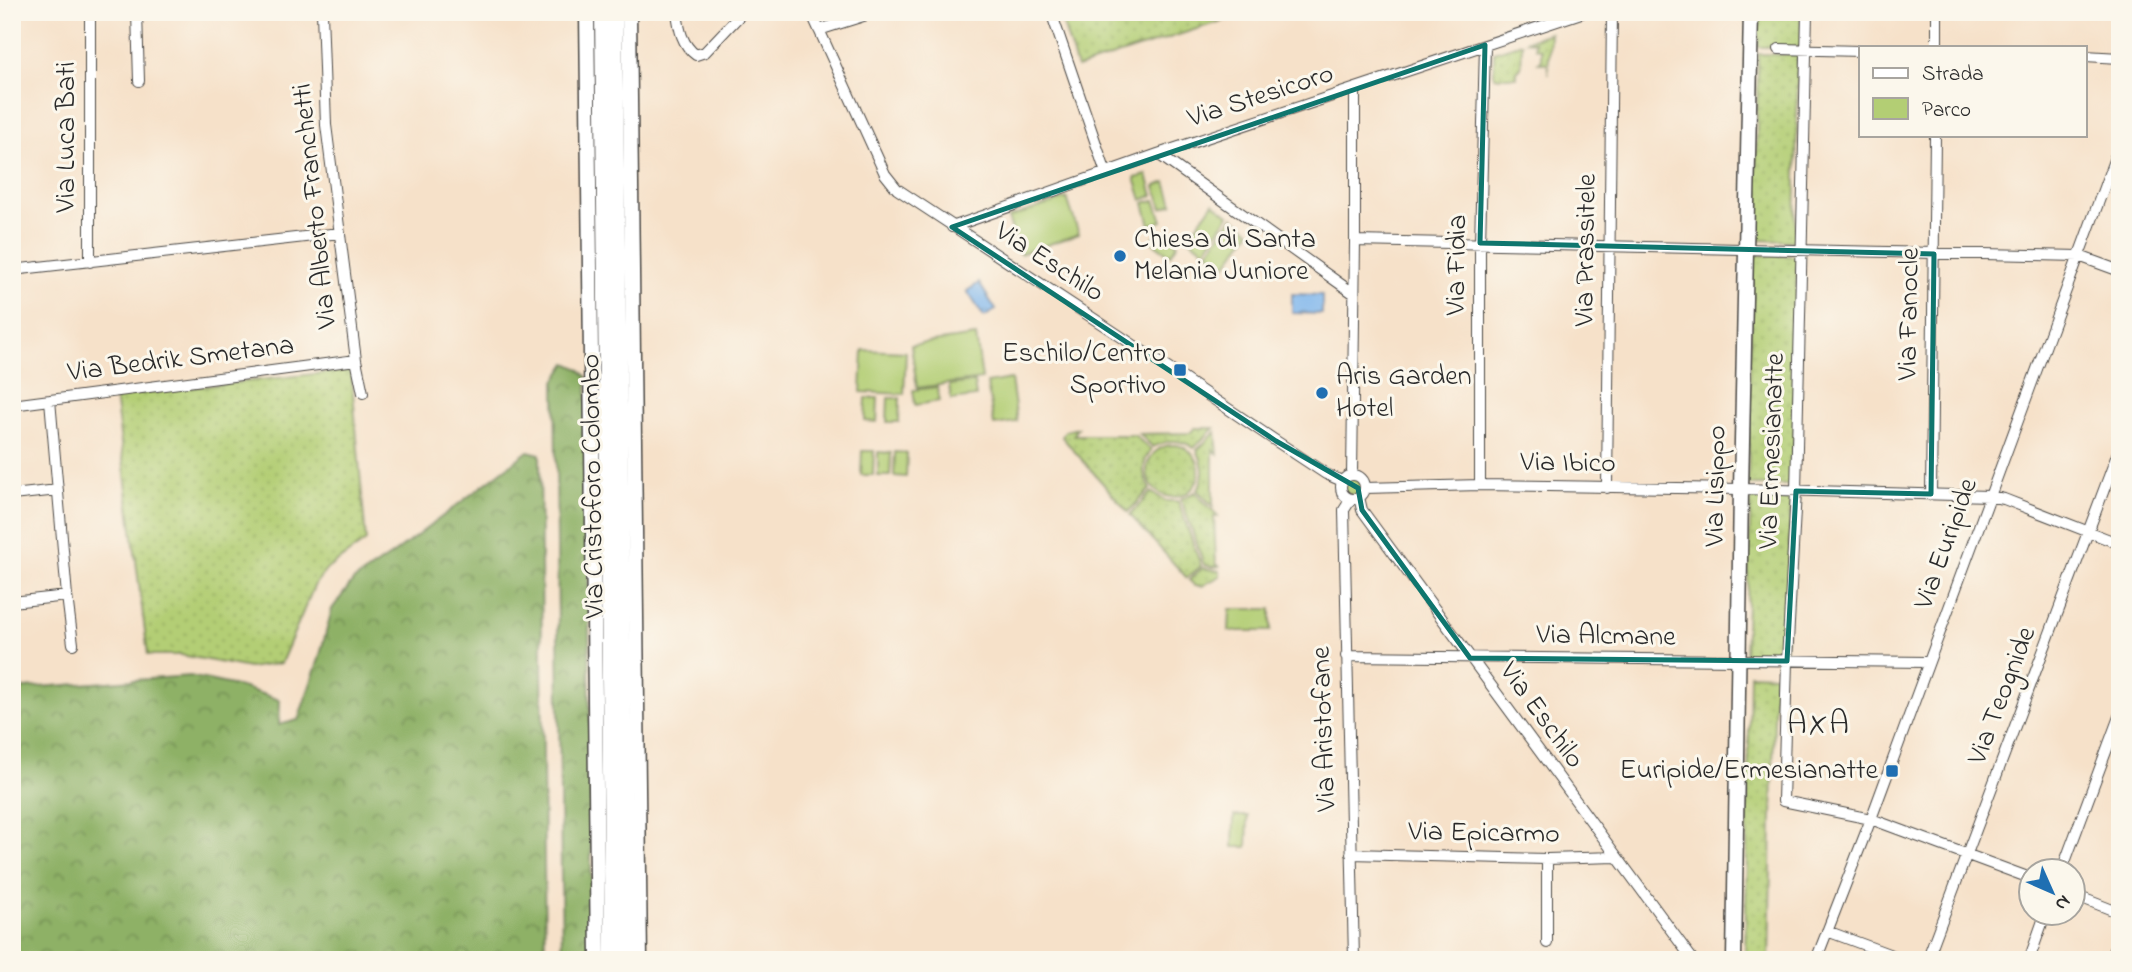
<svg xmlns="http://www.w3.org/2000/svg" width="2132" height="972" font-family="'Indie Flower',sans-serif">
<defs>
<pattern id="grass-dots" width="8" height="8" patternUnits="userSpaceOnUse" patternTransform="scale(1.75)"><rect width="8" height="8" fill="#b3ce74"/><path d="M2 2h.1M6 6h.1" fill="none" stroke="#9ab165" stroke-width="1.8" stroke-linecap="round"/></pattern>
<pattern id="forest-crowns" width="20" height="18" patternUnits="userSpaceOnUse" patternTransform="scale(1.75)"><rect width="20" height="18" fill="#8eb166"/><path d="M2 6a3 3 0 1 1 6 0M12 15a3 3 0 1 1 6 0" fill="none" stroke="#749054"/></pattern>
<pattern id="water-ripples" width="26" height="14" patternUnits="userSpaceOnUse" patternTransform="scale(1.75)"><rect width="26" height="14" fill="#7cb4ec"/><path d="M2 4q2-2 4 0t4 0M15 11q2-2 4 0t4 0" fill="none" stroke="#6693bf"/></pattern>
</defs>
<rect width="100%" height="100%" fill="#fbf7ec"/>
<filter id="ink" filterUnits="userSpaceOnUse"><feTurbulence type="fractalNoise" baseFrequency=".0143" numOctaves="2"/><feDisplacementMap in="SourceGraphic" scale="14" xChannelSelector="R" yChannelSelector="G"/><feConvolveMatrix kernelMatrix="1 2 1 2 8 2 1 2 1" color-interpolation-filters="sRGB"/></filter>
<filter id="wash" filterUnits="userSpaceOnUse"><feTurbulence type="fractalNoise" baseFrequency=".00686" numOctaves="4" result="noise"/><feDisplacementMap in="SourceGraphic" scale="28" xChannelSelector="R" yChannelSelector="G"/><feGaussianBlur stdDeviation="1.57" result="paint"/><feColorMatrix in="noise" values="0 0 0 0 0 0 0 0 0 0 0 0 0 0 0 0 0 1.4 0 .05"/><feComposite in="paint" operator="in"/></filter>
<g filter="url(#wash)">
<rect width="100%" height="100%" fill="#f6e1c9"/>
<path fill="url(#grass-dots)" stroke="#6f7c50" stroke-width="2" d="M1059 12H1249L1077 68Z
M1758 12H1801V47H1758Z
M1550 33 1548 74V63H1537L1541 61V49L1535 48V42L1525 41Z
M1522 43 1521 67 1517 71V77H1494V52Z
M1758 54 1798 55 1795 241 1755 240Z
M1752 255 1797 256 1793 485H1748Z
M351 370 366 541 327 569 315 584 281 663 249 668 181 655H148L115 396Z
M1078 428 1074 435H1134L1151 450C1141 464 1142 474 1150 489L1128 512 1062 437 1065 431Z
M1195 428H1214L1194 448C1179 438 1167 440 1153 447L1139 434 1190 433Z
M1216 432 1218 454 1213 449V506L1197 490C1206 476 1204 464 1197 450Z
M1147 471a26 26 0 1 1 52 0a26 26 0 1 1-52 0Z
M1343 486a9 9 0 1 1 18 0a9 9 0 1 1-18 0Z
M1151 492 1166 501H1178L1201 566 1187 578 1130 515Z
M1195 492 1218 516 1214 517 1216 563 1219 566 1213 567 1204 565 1181 499Z
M1751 498 1791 499 1785 657 1745 655Z
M1202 568 1220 571V576L1202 586H1195L1189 580Z
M1750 674 1775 675 1769 960H1745Z"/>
<path fill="url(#forest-crowns)" stroke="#5c6e48" stroke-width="2" d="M567 363 580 369 587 377 592 960H562L555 381Z
M528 451 540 454 545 960H12V689L190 676 241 687 280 700 279 725 298 720 319 659 332 609 353 581 393 554Z"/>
<path fill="#b3ce74" stroke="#6f7c50" stroke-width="2" d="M1147 175 1153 196 1142 200 1135 178Z
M1166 182 1173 204 1162 208 1155 186Z
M1067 198 1079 234 1020 254 1008 218Z
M1155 200 1162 221 1150 225 1144 203Z
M1213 203 1229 215 1205 250 1188 238Z
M1233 217 1251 231 1226 265 1208 252Z
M1159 230 1178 244 1170 255 1151 241Z
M976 336 982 379 917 388 911 345Z
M863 350 906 352 904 394 861 392Z
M1011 379 1017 422 994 425 987 383Z
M974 382 976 397 951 400 949 385Z
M937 387 940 401 915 405 913 390Z
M866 398H878L877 422 865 421Z
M888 398H900L899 422H887Z
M862 451H874L873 475H861Z
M878 452 891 453 890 476H878Z
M895 452 907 453 906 477 894 476Z
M1230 609H1271V631H1229Z
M1234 816H1248L1247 847H1233Z"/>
<path fill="url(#water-ripples)" stroke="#54708c" stroke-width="2" d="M979 283 996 310 984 317 967 291Z
M1292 294 1322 295V314L1292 313Z"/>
</g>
<g filter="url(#ink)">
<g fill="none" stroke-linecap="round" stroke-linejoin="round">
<g stroke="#494643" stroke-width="12">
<path id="street" d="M90 12V262
M137 12 139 81
M322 12 326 125 356 360 363 393
M677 12C679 29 682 45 696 55L705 52 741 14
M811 12 885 174 897 189 1120 336 1276 441 1326 474 1342 481
M1051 12 1106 173
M1807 12 1796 491 1787 661 1783 801 1871 819 2030 878
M819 30 876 12
M1937 47V12
M1779 49 1861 51
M2085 56 2120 58
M1158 154 1353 293
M952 227 1158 154 1584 12
M1355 241 2079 256 2120 271
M12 270 340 233
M50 400 67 596 73 644
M12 405 356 360
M1341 487a12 12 0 1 1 24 0a12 12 0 1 1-24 0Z
M1352 475 1355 241V90
M1480 485V243L1485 45
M1365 488 1480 485 1741 489 1989 496 2004 499 2120 544
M1607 488 1612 12
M1931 494 1935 135
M12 495 58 490
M1359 497 1362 510 1693 960
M1351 499 1344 510 1354 960
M12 602 67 596
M1346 656 1928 662
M1351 854 1547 859 1616 857
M2062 870 2120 714
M2072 894 2120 913
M1827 931 1905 960
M1547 943V859
M1816 960 1871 819 2120 144
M1927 960 2120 447
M2029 960 2046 912
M2110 960 2120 935"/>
</g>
<g stroke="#494643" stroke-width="17">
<path id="secondary" d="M587 12 598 960
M629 12 640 960
M1734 960 1741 489 1751 12"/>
</g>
<g stroke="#494643" stroke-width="18">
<path id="primary" d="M603 12 613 960
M614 12 626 960"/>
</g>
<use href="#street" stroke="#fff" stroke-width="10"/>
<use href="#secondary" stroke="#fff" stroke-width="14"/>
<use href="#primary" stroke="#fff" stroke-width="16"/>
</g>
</g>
<path fill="none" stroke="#0f766e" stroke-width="5" stroke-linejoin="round" d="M1485 45 1480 243 1934 254 1931 494 1796 491 1787 661 1470 658 1362 510 1358 488 1276 441 952 227Z"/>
<g fill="#1f6fb2" stroke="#fbf7ec" stroke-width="2.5">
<circle cx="1120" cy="256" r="7"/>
<rect x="1173" y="363" width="14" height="14" rx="3.5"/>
<circle cx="1322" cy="393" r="7"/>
<rect x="1885" y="764" width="14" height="14" rx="3.5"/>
</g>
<g text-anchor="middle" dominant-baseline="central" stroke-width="6" stroke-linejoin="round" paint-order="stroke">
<g font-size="28" fill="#2b2b2b" stroke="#fbf7ec">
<text transform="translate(1261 97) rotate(-18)">Via Stesicoro</text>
<text transform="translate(67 137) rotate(-90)">Via Luca Bati</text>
<text transform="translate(316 206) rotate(-96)">Via Alberto Franchetti</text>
<text transform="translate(1587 250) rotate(-89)">Via Prassitele</text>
<text transform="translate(1049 263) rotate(33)">Via Eschilo</text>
<text transform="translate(1458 265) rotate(-89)">Via Fidia</text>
<text transform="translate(1910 314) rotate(-89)">Via Fanocle</text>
<text transform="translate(181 360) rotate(-7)">Via Bedrik Smetana</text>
<text transform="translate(1773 451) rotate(-88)">Via Ermesianatte</text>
<text transform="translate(1568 464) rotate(1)">Via Ibico</text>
<text transform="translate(594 486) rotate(-91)">Via Cristoforo Colombo</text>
<text transform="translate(1717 486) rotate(-89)">Via Lisippo</text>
<text transform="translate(1947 544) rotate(-70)">Via Euripide</text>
<text transform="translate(1606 637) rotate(1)">Via Alcmane</text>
<text transform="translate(2003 696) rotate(-69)">Via Teognide</text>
<text transform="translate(1541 716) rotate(54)">Via Eschilo</text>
<text transform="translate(1325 729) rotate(-92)">Via Aristofane</text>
<text transform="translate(1484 834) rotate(1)">Via Epicarmo</text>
</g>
<g font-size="28" fill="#2b2b2b" stroke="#fbf7ec" text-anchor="start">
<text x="1134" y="240">Chiesa di Santa<tspan x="1134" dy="32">Melania Juniore</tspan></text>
<text x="1166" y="354" text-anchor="end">Eschilo/Centro<tspan x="1166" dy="32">Sportivo</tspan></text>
<text x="1336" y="377">Aris Garden<tspan x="1336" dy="32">Hotel</tspan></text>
<text x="1878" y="771" text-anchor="end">Euripide/Ermesianatte</text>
</g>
<g font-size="32" letter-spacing="2" fill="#2b2b2b" stroke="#fbf7ec">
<text x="1819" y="725">AXA</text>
</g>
</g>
<rect width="2132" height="972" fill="none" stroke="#fbf7ec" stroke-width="42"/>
<rect x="1859" y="46" width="228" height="91" fill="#fbf7ec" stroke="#a8a59f" stroke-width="2"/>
<rect x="1873" y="68" width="35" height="10" fill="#ffffff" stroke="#a8a59f" stroke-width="2"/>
<text x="1922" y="80" font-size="21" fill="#2b2b2b">Strada</text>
<rect x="1873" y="98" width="35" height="21" fill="#b3ce74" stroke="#a8a59f" stroke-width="2"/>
<text x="1922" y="116" font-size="21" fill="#2b2b2b">Parco</text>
<g transform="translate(2052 892) rotate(135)"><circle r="33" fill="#fbf7ec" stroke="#a8a59f" stroke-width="2"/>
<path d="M0-5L12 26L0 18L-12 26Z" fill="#1f6fb2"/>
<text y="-10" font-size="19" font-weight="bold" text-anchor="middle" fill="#2b2b2b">N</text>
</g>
</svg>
